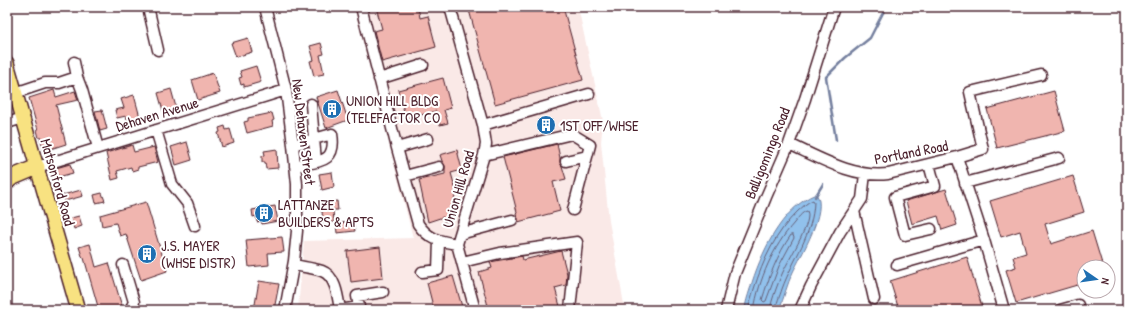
<svg xmlns="http://www.w3.org/2000/svg" width="1134" height="317" font-family="'Patrick Hand',sans-serif">
<rect width="100%" height="100%" fill="#fff"/>
<filter id="ink" filterUnits="userSpaceOnUse"><feTurbulence type="fractalNoise" baseFrequency=".025" numOctaves="2"/><feDisplacementMap in="SourceGraphic" scale="8" xChannelSelector="R" yChannelSelector="G"/><feConvolveMatrix kernelMatrix="1 2 1 2 8 2 1 2 1" color-interpolation-filters="sRGB"/></filter>
<g filter="url(#ink)">
<path fill="#fae9e7" d="M354 7H578L603 121 601 142 609 221 625 310H298L304 241 413 238Z"/>
<path fill="#91c1ec" stroke="#75809f" d="M816 194C829 209 800 257 793 272 787 284 784 298 779 310H745C745 303 748 296 750 289 760 255 781 208 816 194Z"/>
<g fill="none" stroke-linecap="round" stroke-linejoin="round">
<path stroke="#666078" stroke-width="1" d="M791 235H793L794 238 779 266 766 301 764 302 762 300C769 277 777 255 791 235Z
M749 310C749 303 752 296 754 289 763 260 776 232 798 211 803 207 807 202 813 200L814 202C813 234 793 259 782 289 780 296 776 303 776 310
M754 310C759 279 773 247 794 223 798 218 802 212 807 211 813 221 790 257 785 268 780 277 771 301 770 310"/>
<path stroke="#75809f" stroke-width="2.5" d="M836 140 826 77 845 58 870 38 886 7
M815 197 823 184"/>
</g>
<path fill="#f0b5af" stroke="#4a1f2b" d="M376 7H418L420 18 428 16 436 47 382 62 374 31 382 29Z
M480 7H563L583 80 495 104 469 10Z
M248 38 252 52 236 57 231 43Z
M321 43 324 54 320 55 324 74 314 76 310 61 314 60 310 46Z
M256 66 261 82 244 87V84L241 85 239 78 242 77 240 71Z
M213 73 220 93 198 100 192 80Z
M443 78 451 108 444 110 448 123 440 125 436 111 406 119 398 90Z
M171 89 177 111 164 114 158 93Z
M54 90 56 97 75 91 78 100 56 105 66 144 44 151 40 137 39 138 37 130H38L29 98Z
M338 90 348 120 326 128 316 97Z
M1054 91 1065 131 997 148 987 109Z
M134 95 141 121 129 124 126 116 117 118 115 110 124 108 121 99Z
M102 110 107 129 100 131 95 111Z
M272 113 274 120 272 121 273 126 247 133 244 122 248 121V118Z
M225 126 226 130 230 129 234 143 222 147 218 133 220 132 219 128Z
M187 142 192 160 176 165 171 147Z
M557 144 560 158V163L562 166 566 179 553 182 560 211 518 222V219L516 213 517 212 503 157Z
M132 145 134 152 154 147 158 162 138 167V169L132 171 131 167 117 171 119 178 112 180 106 153Z
M277 149 278 168 266 169 265 162H262V156L265 155 264 151Z
M457 150 462 170 451 173 456 191 450 220 444 222 443 217 428 222 419 180 445 174V166L442 161 440 155Z
M70 164 73 173 58 177 56 168Z
M332 172 334 187 322 190 319 174Z
M1073 176 1084 212 1045 224 1051 244 1092 231 1103 267H1084V283L1016 303 1006 270 1016 267 1013 257 1026 253 1020 231 1001 237 990 201Z
M946 189 957 225 942 230 938 216 912 224 906 201Z
M81 190 83 196 65 201 63 195Z
M102 193 105 201 96 203 94 195Z
M337 201 338 210H333L334 222 323 223 322 211H320L319 203Z
M146 202 167 271 141 280 126 234 120 236 116 223 102 226 100 215Z
M275 206 278 221 262 224 261 221 257 222 256 216 253 217 252 210Z
M79 216 82 226 74 229 71 218Z
M353 221 355 231 337 233 336 224Z
M282 237 284 252 268 253 269 265 249 267 246 240Z
M90 244 96 267 109 263 123 310H99L84 258 82 256 79 247Z
M380 247 383 278 351 282 347 251Z
M561 251 567 274 566 285 555 288 561 310H489L479 272 492 268 490 262 522 256 523 260Z
M967 257 983 310H899L890 281Z
M453 276 463 310H434L427 283Z
M259 281 279 284 274 310H254Z"/>
<g fill="none" stroke-linecap="round" stroke-linejoin="round">
<g stroke="#4a1f2b" stroke-width="13">
<path id="minor" d="M148 7 158 50
M265 7 286 90 293 145 297 184V231L294 261 285 310
M361 7 397 148 418 224C429 240 440 241 457 244
M450 7 483 125 486 144 484 155 457 244 475 310
M74 62 77 77
M379 79 423 65
M15 93 45 83H59L77 77 82 90 98 148
M7 122V123L23 118
M483 125 589 94
M156 130 172 184 187 203 195 226
M789 144C820 158 853 178 888 174L957 157 984 240 1004 310
M293 145 314 139 311 104
M397 148 428 139
M484 155 572 134 590 145 573 210
M957 157 983 149 970 92 1041 75
M566 161 587 156
M929 164 935 186 895 197 905 235 931 229
M295 166C318 161 337 164 332 134L314 139 316 161
M37 167 286 90
M405 176 439 167
M965 183 1059 158
M854 211 874 299
M460 234 512 220
M462 262 500 253 577 242 570 310
M123 265 134 302 130 310
M294 265C303 267 313 268 322 271 336 276 338 298 340 310L359 307 357 296 383 292
M897 265 984 240
M422 272 438 270 439 241
M726 310 735 273 766 197 789 144 805 99 834 7
M800 310 811 286 840 232 862 199 865 174
M1060 310 1078 305"/>
</g>
<g stroke="#4a1f2b" stroke-width="16">
<path id="major" d="M7 63 78 310"/>
</g>
<g stroke="#4a1f2b" stroke-width="18">
<path id="highway" d="M7 182 11 178 37 167"/>
</g>
<use href="#minor" stroke="#fff" stroke-width="10"/>
<use href="#major" stroke="#f8e281" stroke-width="13"/>
<use href="#highway" stroke="#f8e281" stroke-width="15"/>
</g>
</g>
<defs>
<g id="building-disc" transform="scale(1)"><circle r="9.5" fill="#1f6fb2" stroke="#fff"/><path d="M-4-6H4V6H1V3H-1V6H-4ZM-2.5-4.3h1.7v1.8h-1.7ZM.8-4.3h1.7v1.8H.8ZM-2.5-1h1.7V.8h-1.7ZM.8-1h1.7V.8H.8Z" fill="#fff"/></g>
</defs>
<g fill-rule="evenodd">
<use href="#building-disc" x="332" y="109"/>
<use href="#building-disc" x="546" y="125"/>
<use href="#building-disc" x="264" y="213"/>
<use href="#building-disc" x="147" y="254"/>
</g>
<g text-anchor="middle" dominant-baseline="central" stroke-width="4" stroke-linejoin="round" paint-order="stroke">
<g font-size="15" fill="#4a1f2b" stroke="#fff" text-anchor="start">
<text x="346" y="100">UNION HILL BLDG<tspan x="346" dy="17">(TELEFACTOR CO</tspan></text>
<text x="560" y="125">1ST OFF/WHSE</text>
<text x="278" y="204">LATTANZE<tspan x="278" dy="17">BUILDERS &amp; APTS</tspan></text>
<text x="161" y="245">J.S. MAYER<tspan x="161" dy="17">(WHSE DISTR)</tspan></text>
</g>
<g font-size="15" fill="#4a1f2b" stroke="#fff">
<text transform="translate(157 114) rotate(-17)">Dehaven Avenue</text>
<text transform="translate(304 132) rotate(83)">New Dehaven Street</text>
<text transform="translate(911 152) rotate(-11)">Portland Road</text>
<text transform="translate(767 153) rotate(-68)">Balligomingo Road</text>
<text transform="translate(58 182) rotate(74)">Matsonford Road</text>
<text transform="translate(458 189) rotate(-74)">Union Hill Road</text>
</g>
</g>
<rect width="1134" height="317" fill="none" stroke="#fff" stroke-width="24"/>
<rect x="12" y="12" width="1110" height="293" fill="none" stroke="#4a1f2b" stroke-width="1.5" filter="url(#ink)"/>
<g transform="translate(1096 279) rotate(103)"><circle r="19" fill="#ffffff" stroke="#b7a5aa"/>
<path d="M0-3L7 15L0 10L-7 15Z" fill="#1f6fb2"/>
<text y="-6" font-size="11" font-weight="bold" text-anchor="middle" fill="#4a1f2b">N</text>
</g>
</svg>
